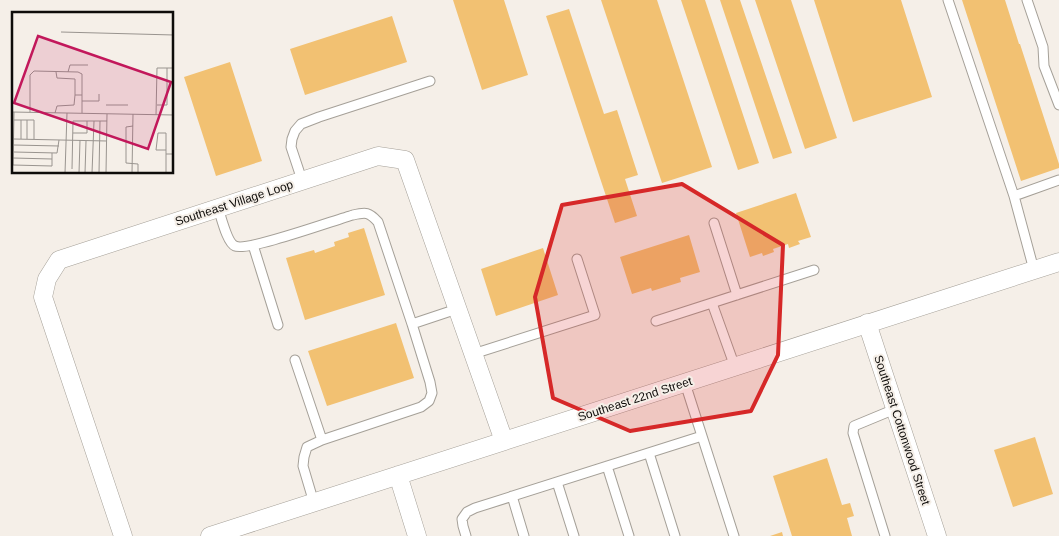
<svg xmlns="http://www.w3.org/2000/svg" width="1059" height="536" font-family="Arial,sans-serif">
<rect width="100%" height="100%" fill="#f5efe8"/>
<path fill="#f2c172" d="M453 0H504L528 75 482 90Z
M601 0H657L712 167 662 183Z
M681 0H705L759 163 738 170Z
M720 0H740L792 153 773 159Z
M755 0H791L837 138 805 149Z
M814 0H901L932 97 853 122Z
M962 0H1005L1019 44H1020L1059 164V168L1021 181Z
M569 9 604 114 617 110 638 175 625 179 637 216 615 223 546 16Z
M392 16 407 62 305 95 290 49Z
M230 62 262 161 216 176 184 77Z
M796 193 811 237 798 241 800 244 789 248 788 244 773 249 774 252 763 256 762 253 750 257 736 213Z
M364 228 385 295 305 320 286 258 314 250 315 253 335 246 334 242 349 237 348 233Z
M689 235 700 272 680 278 681 282 652 291 651 288 632 294 620 257Z
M543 248 558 295 496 316 481 269Z
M396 323 414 378 327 406 308 351Z
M1035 437 1053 494 1013 507 994 450Z
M827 458 842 505 850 503 854 516 847 518 852 536H792L773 476Z
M782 532 783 536H770Z"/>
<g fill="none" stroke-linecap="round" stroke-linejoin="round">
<g stroke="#a5a098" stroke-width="11">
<path id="lane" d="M948 0 1014 196 1034 270
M1027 0 1043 47 1044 66 1059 105
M302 180 291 147 292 139 295 131 301 124 319 117 430 81
M1014 196 1059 180
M218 208C221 216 227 243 235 246 247 252 335 220 353 215 366 212 369 212 378 222L412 324 457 309
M714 223 737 295
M253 245 278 325
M712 303 735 367
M656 321 814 270
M473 354 595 315 577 259
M295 360 322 440
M685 383 734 536
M649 453 675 536
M607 466 629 536
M557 482 574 536
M512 496 524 536
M314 503 303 466 304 457 307 447 322 440 421 407 429 401 432 393 430 382 412 324
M466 536 463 526 462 519 467 512 475 508 702 436
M885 536 853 433 854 426 895 409"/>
</g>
<g stroke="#a5a098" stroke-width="19">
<path id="street" d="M867 323 937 536
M398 475 417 536
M123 536 43 297 47 279 59 260 378 156 405 160 504 441
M210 536 1059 262"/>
</g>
<use href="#lane" stroke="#fff" stroke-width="9"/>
<use href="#street" stroke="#fff" stroke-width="18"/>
</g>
<path fill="#d62828" fill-opacity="0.2" stroke="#d62828" stroke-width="4" stroke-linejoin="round" d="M682 184 783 245 778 355 751 411 630 431 553 398 535 297 562 205Z"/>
<g text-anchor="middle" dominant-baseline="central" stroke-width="4" stroke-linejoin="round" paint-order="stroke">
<g font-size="12" fill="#0e0c0a" stroke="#f5efe8">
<text transform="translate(234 203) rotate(-18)">Southeast Village Loop</text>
<text transform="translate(635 399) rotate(-18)">Southeast 22nd Street</text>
<text transform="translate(902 430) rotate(72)">Southeast Cottonwood Street</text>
</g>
</g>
<g transform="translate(12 12)">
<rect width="161" height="161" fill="#f5efe8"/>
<path fill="none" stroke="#99948f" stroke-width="1" d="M49 20 162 23M44 60 45 66 63 67V83H70M56 60 58 53H76M70 89H87V82M94 93H116M145 93H155V56M0 100 162 103M2 100 1 153 40 154V141M18 100V63L22 59 66 60 70 62V101M43 101 45 94 62 93 63 83M144 103 145 56H162M2 108H22V127M121 114 114 115V151L126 152V161M61 121H75V109M2 127 95 129M9 127V108M15 127V108M2 133 47 134M2 140 45 141 47 128M154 142V121H146L144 138H154M1 146 40 147M60 157 61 109H95M53 161 55 101M67 161 68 128M73 161 74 129M80 161 82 109M87 161 88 109M94 161 95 102M120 161 121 102M154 161V142H162"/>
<path fill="#c2185b" fill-opacity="0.15" stroke="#c2185b" stroke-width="2.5" d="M26 24 159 70 136 137 2 91Z"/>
<rect width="161" height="161" fill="none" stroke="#0e0c0a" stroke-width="2.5"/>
</g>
</svg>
